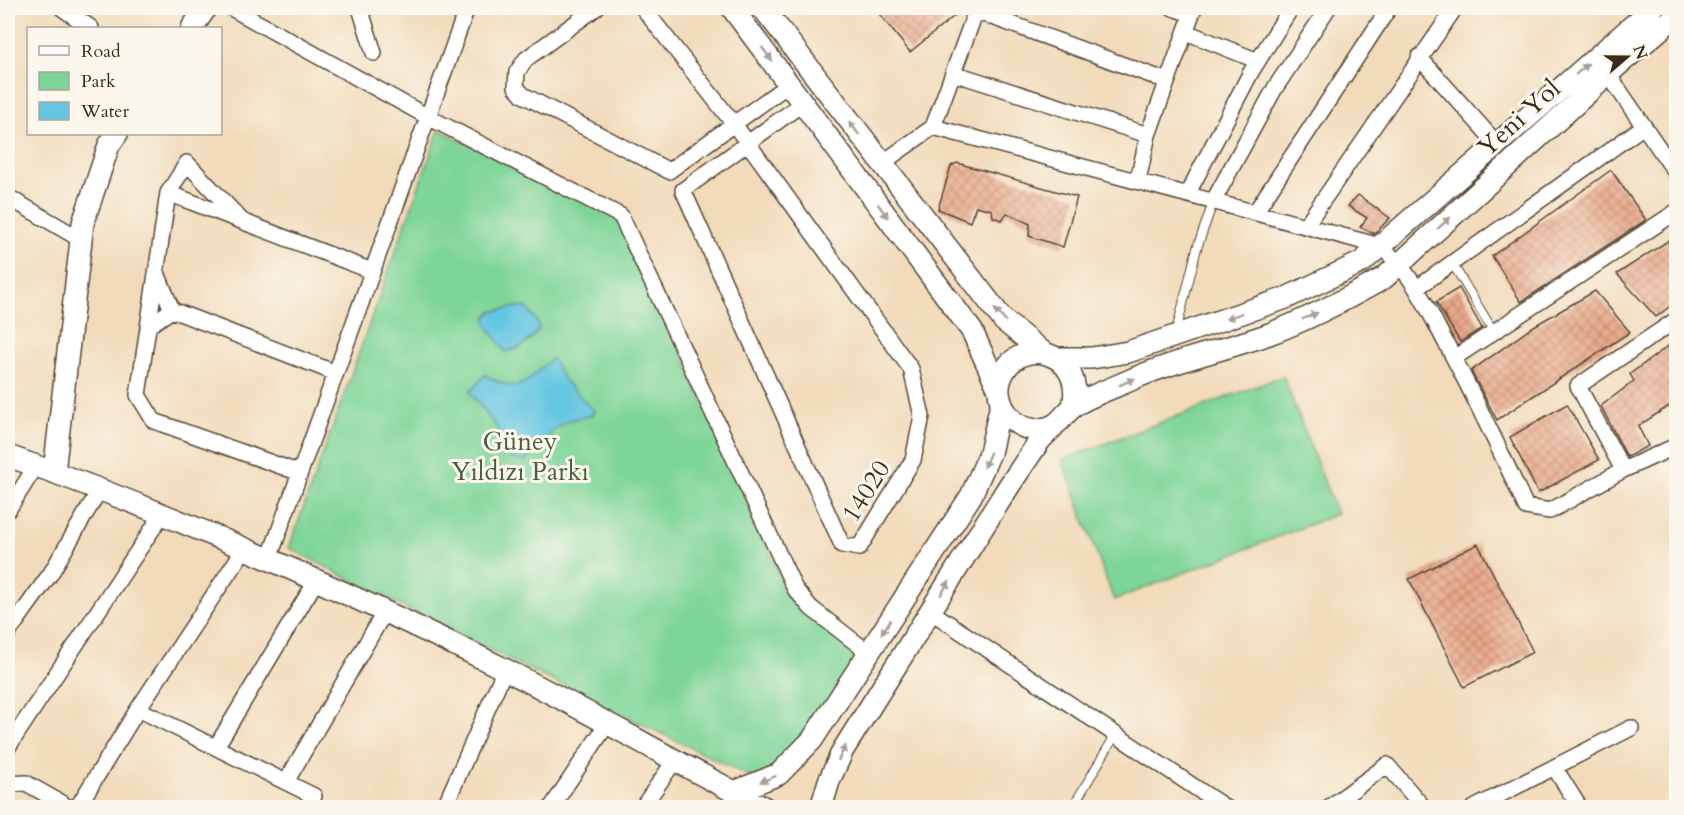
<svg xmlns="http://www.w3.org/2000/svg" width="1684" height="815" font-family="Cardo,serif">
<defs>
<pattern id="building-cross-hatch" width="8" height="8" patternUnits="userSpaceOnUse" patternTransform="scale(1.5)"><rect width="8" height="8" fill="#eaa989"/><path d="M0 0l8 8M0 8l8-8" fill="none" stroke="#bf8a6f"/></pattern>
</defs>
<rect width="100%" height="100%" fill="#fbf7ec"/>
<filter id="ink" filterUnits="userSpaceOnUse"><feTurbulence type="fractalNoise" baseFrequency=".0167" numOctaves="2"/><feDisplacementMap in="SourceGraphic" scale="12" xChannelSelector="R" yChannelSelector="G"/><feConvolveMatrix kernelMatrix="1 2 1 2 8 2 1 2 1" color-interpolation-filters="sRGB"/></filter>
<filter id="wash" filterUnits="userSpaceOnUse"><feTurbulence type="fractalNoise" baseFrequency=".008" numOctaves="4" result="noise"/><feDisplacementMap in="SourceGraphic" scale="24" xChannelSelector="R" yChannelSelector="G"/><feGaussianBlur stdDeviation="1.35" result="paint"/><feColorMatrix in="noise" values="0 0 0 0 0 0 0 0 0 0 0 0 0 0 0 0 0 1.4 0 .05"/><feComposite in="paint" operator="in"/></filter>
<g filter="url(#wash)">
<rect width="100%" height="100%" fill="#f2dbbb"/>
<path fill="#7ed599" stroke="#5c805c" stroke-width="1.5" d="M439 130 621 216 780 575 869 653 783 764 753 778 444 628 289 548Z
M1283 376 1337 514 1114 600 1062 460Z"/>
<path fill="#64c6e2" stroke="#507880" stroke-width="1.5" d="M516 307H526L538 323 539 329C531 340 520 351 505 351L487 325 486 318 491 312Z
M552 358 564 380 594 411 592 415 570 420 556 428 525 461 509 458 503 448 497 428 470 392 485 375C524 397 524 382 552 358Z"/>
<g id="blocks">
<path fill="url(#building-cross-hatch)" d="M889 8H964L910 52 880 15Z
M957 163 1077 197 1063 247 1029 236 1030 224 1007 213 1002 220 993 217 992 210 976 206 970 222 938 209 951 166Z
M1611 170 1646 220 1521 302 1492 256Z
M1358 195 1390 218 1374 234 1360 227 1367 218 1348 206Z
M1677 235V301L1656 317 1617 274Z
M1459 288 1482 328 1460 342 1436 302Z
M1595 291 1630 332 1497 420 1471 371 1534 326Z
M1671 344 1677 352V401L1638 426 1648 446 1627 457 1601 406 1634 381 1630 374Z
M1567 404 1599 460 1538 493 1510 437Z
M1478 544 1533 652 1464 687 1409 579Z"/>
</g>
</g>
<g filter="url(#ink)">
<use href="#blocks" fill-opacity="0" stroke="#564536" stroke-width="1.5"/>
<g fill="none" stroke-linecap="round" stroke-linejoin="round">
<g stroke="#564536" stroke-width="10">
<path id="lane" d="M1452 263 1494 332
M1176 332 1197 248 1214 200
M1072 808 1116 734"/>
</g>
<g stroke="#564536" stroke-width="18">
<path id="street" d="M62 8 91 28
M231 8 428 117 621 216 795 589 811 608 869 653
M360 8 374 53
M596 8 526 59 517 72 516 87 523 95 669 171
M643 8 734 124 911 369 922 416 913 460 859 548 842 545 683 190
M1173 8 1192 14
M976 11 1167 81
M1186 32 1258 61
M1419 57 1497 144
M953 73 1148 135
M1608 74 1676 173
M933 127 1380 246C1413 273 1427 308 1447 345 1475 398 1501 452 1526 507L1550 511 1623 470 1676 446
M881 164 933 127 977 8
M669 171 789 84
M1138 180 1148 135 1194 8
M683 190 803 103
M168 193 372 271
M1188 193 1251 72 1291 8
M8 197 80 239
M1214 200 1275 88 1328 8
M1256 211 1389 8
M242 221 187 163 168 193 138 395 154 421 300 473
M1306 225 1455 8
M1417 288 1644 126
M172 310 336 373
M148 326 172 310 157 273
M1454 358 1676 212
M1623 470 1578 386 1676 320
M8 510 36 466
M269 559 467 8
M930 611 1226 808
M8 633 51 573 100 489
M138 709 314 796
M8 747 163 513
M216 747 316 581
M1554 767 1580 808
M286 782 384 613
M8 784 26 783 70 808
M77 808 138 709 245 548
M444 808 505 669
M551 808 607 724
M642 808 675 760
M1328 808 1387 765 1424 808
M1474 808 1631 728"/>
</g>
<g stroke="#564536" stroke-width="24">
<path id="secondary" d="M732 8 972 331 999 390
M763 8 1004 321 1044 353
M192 28 206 8
M1059 358H1092L1128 352 1286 298 1362 262 1653 8
M1073 406C1086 351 1018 333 1001 378 992 403 1014 433 1041 429 1059 427 1061 417 1073 407 1083 398 1121 385 1135 378 1178 359 1225 350 1269 334 1309 319 1347 299 1384 278L1617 66 1676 16
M8 456C178 515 342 589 504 669 592 713 677 763 765 808
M54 472 83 223 109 145 117 134
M734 792 779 774 812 740 971 496 990 453 1001 404
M821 808 829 781 843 750 1009 486 1040 440 1053 427"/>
</g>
<use href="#lane" stroke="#fff" stroke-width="8"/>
<use href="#street" stroke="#fff" stroke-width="15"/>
<use href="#secondary" stroke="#fff" stroke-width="21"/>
</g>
<defs><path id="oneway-solid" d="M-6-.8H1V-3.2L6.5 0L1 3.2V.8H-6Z" transform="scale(1.5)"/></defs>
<g fill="#a79f9a">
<use href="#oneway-solid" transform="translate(767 54) rotate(53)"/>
<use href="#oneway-solid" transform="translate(1582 69) rotate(-41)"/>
<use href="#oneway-solid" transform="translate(854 128) rotate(-127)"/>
<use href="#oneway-solid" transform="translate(883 211) rotate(53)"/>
<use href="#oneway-solid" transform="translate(1444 223) rotate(-42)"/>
<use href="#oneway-solid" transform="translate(1000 315) rotate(-131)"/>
<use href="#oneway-solid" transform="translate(1234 316) rotate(161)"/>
<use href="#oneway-solid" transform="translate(1310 316) rotate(-23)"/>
<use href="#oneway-solid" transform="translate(1127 382) rotate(-24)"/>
<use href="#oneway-solid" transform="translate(987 460) rotate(113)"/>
<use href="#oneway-solid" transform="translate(945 588) rotate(-58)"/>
<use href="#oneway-solid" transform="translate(886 627) rotate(123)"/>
<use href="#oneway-solid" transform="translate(842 753) rotate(-63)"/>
<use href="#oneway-solid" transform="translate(768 779) rotate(159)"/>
</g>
</g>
<g text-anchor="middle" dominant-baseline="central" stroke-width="6" stroke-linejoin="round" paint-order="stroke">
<g font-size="26" fill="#3b2a1e" stroke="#fbf7ec">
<text transform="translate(1519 118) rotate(-42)">Yeni Yol</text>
<text transform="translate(866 491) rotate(-58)">14020</text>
</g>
<g font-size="26" fill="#4f5d43" stroke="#fbf7ec">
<text x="520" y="441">Güney<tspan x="520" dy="30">Yıldızı Parkı</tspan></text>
</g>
</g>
<rect width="1684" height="815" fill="none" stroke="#fbf7ec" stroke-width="30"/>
<rect x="27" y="27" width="195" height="108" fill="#fbf7ec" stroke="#aea59a" stroke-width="1.5"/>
<rect x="39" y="46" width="30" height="9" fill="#ffffff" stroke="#aea59a" stroke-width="1.5"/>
<text x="81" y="57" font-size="18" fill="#3b2a1e">Road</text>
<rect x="39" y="72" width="30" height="18" fill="#7ed599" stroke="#aea59a" stroke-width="1.5"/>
<text x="81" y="87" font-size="18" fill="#3b2a1e">Park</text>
<rect x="39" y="102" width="30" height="18" fill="#64c6e2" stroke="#aea59a" stroke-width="1.5"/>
<text x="81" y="117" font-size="18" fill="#3b2a1e">Water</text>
<g transform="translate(1627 57) rotate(70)" stroke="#fbf7ec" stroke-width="4.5" paint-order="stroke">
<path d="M0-4.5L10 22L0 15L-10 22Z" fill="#3b2a1e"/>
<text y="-9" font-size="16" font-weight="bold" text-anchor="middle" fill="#3b2a1e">N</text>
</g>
</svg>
